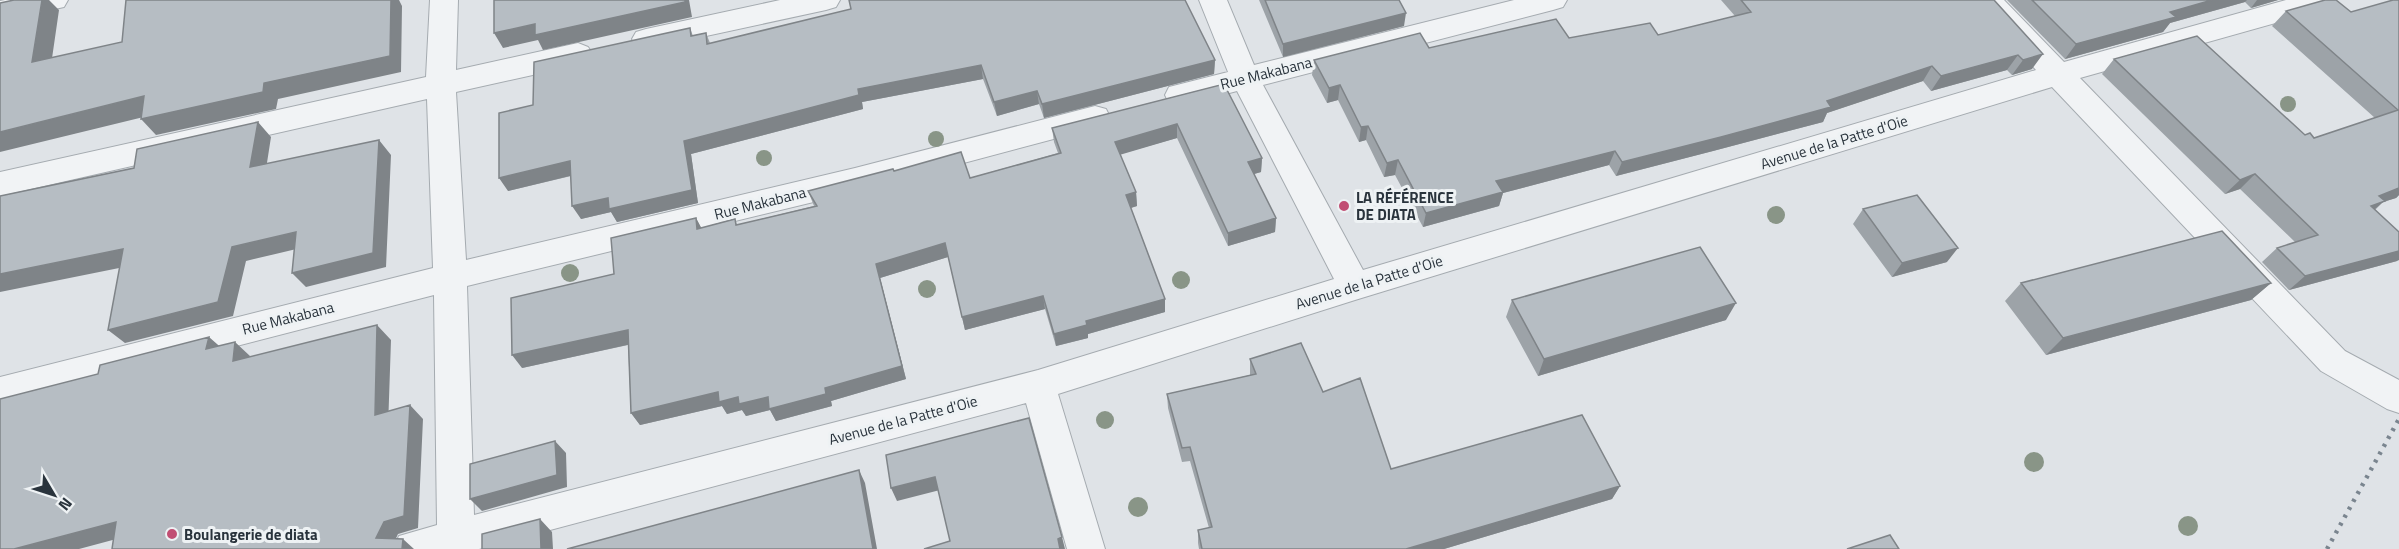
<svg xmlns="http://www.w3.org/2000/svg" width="2399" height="549" font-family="'Titillium Web',sans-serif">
<rect width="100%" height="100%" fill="#dfe3e7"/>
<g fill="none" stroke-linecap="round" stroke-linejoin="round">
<g stroke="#a5abb0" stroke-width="2">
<path id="minor" d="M5 0H68L64 7 0 21V1Z
M430 0H458L456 70 578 43 588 47 593 54 588 61 578 65 456 92 466 260 855 168 1095 106 1106 109 1110 117 1106 125 1095 128 855 192 467 286 474 515 1038 370 1334 279 1237 91 1180 106 1169 103 1165 95 1169 87 1228 72 1199 0H1227L1254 65 1514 0H1567L1563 7 1553 10 1263 85 1363 270 2036 70 1973 0H2004L2064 62 2286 0H2336L2332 7 2080 78 2345 351 2399 380V413L2387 409 2321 371 2052 87 1355 300 1058 394 1105 549H1067L1026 403 479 549H393L399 536 437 525 434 295 0 407V377L433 268 427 99 0 196V172L426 77Z
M780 0H840L836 7 826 10 646 49 636 46 632 39 636 32 646 29Z"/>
</g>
<use href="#minor" fill="#f1f3f5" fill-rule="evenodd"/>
<path stroke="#7a858f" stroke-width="4.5" stroke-dasharray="3 6" stroke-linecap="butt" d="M2327 549 2399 419"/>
</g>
<g fill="#899587">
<circle cx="2288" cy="104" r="8"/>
<circle cx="936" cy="139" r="8"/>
<circle cx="764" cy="158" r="8"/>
<circle cx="1776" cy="215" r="9"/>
<circle cx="570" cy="273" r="9"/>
<circle cx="1181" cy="280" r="9"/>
<circle cx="927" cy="289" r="9"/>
<circle cx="1105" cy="420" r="9"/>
<circle cx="2034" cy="462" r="10"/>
<circle cx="1138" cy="507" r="10"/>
<circle cx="2188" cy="526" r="10"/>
</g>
<path fill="#9da3a8" d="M1259 0H1399L1404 26 1283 57Z
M1721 0H1994L2032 69 2012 75 2007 70 1931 91 1923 81 1827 113 1823 122 1713 151 1616 176 1609 165 1503 193 1499 206 1423 227 1395 175 1384 177 1366 140 1359 142 1338 100 1327 103 1312 75 1314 60 1429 48 1569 38 1658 35 1735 16Z
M2007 0H2278L2251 8 2245 2 2170 23 2163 32 2065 59Z
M2399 0V195L2396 198 2383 202 2375 210 2397 261 2289 290 2262 262 2277 248 2295 242 2240 189 2225 194 2102 74 2114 59 2305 135 2314 138 2375 118 2272 26 2286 11 2351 12Z
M690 28 693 36 706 33 710 43 1215 60 1214 74 1044 118 1039 104 997 116 983 79 862 102 863 109 691 154 698 203 617 222 611 212 581 219 571 176 508 191 533 105Z
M1224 84 1262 158 1261 172 1254 174 1276 218 1275 232 1228 246 1177 138 1120 154 1136 192 1137 206 1131 208 1165 299V312L1088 334V338L1056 346 1045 309 965 330 948 257 880 278 906 379 831 401 832 406 776 421 770 410 746 416 742 410 727 414 722 406 640 425 631 413 628 345 522 368 614 274 696 218 701 228 735 219 737 225 814 206 808 191 894 171 970 178 1058 153 1054 142 1052 128Z
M1863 209 1947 262 1892 277 1853 224Z
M2021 283H2271L2251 300 2046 355 2005 301Z
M1512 300 1726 320 1538 376 1506 317Z
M1250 359 1323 392 1391 469 1620 486 1612 499 1444 549H1199L1198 543V530L1209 528 1190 461 1182 462 1168 408 1167 394 1250 375Z"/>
<path fill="#7f8488" d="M42 0H49L59 10 49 79 32 62Z
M391 0H399L402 6 401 72 278 99 276 109 156 135 141 119 264 83Z
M685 0H689L692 17 543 50 538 40 503 48 494 33 535 24Z
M2212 0H2247L2245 2 2170 23 2163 32 2065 59 2076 44 2170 12Z
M2257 0H2278L2251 8Z
M1406 13 1404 26 1283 57V44Z
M2043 54 2032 69 2012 75 2023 60Z
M2018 55 2007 70 1931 91 1941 76Z
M1215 60 1214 74 1044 118 1042 104Z
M981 65 983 79 862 102 863 109 691 154 698 203 617 222 611 212 581 219 572 206 684 141 858 89Z
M1932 66 1923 81 1827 113 1823 122 1713 151 1616 176 1622 162 1827 101Z
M1340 85 1338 100 1327 103 1329 88Z
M1037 91 1039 104 997 116 994 102Z
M144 96 160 113 0 152V132Z
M258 122 271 137 264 182 250 167Z
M1177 124V138L1116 156 1115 142Z
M1368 126 1366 140 1359 142 1361 127Z
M379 140 391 155 386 267 306 287 292 273Z
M1615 151 1609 165 1503 193 1499 206 1423 227 1426 213 1496 181Z
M1262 158 1261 172 1247 176 1248 162Z
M1398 160 1395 175 1384 177 1387 163Z
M570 161 578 174 508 191 499 178Z
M2255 174 2240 189 2225 194 2240 180Z
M2399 188V195L2396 198 2383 202 2368 215 2369 207 2379 196Z
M1136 192 1137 206 1127 209 1126 195Z
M696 218 703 231 697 229Z
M1276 218 1275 232 1228 246V233Z
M296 232 309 246 246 261 233 316 125 343 108 330 232 247Z
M945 243 948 257 880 278 906 379 831 401 832 406 776 421 770 410 746 416 742 410 727 414 722 406 640 425 631 413 718 392 738 397H768L825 388 876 264Z
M1958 248 1947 262 1892 277 1902 263Z
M123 249 139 264 0 292V274Z
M2399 251V260L2397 261 2289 290 2305 276Z
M2271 283 2251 300 2046 355 2063 338Z
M1043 296 1045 309 965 330 962 317Z
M1165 299V312L1088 334V338L1056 346 1054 334 1086 321Z
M1736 303 1726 320 1538 376 1544 359Z
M377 325 391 340 388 428 375 415Z
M628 330 636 343 522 368 512 355Z
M209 337 225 351 206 349Z
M235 342 250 356 248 375 233 361Z
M410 405 423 419 418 528 398 534 391 549 376 538 384 522Z
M555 441 566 453 567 487 482 511 470 499Z
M859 470 865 483 877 549H873Z
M935 477 940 490 897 501 891 488Z
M1620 486 1612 499 1444 549H1406Z
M540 519 552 532 553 549H541Z
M116 522 135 534 79 549H14Z
M1062 537 1065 549H1060L1058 539Z
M403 539 414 549H402Z"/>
<path fill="#b6bdc3" stroke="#7f8488" stroke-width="1.5" d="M14 0H42L32 62 122 42 126 0H391L390 56 264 83 263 92 141 119 144 96 0 132V3Z
M494 0H685V2L535 35V24L494 33Z
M849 0H1185L1215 60 1042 104 1037 91 994 102 981 65 858 89 859 95 684 141 692 190 609 209 608 198 572 206 570 161 499 178V113L533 105 534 62 690 28 691 36 706 33 707 44 851 9Z
M1265 0H1399L1406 13 1283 44Z
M1741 0H1994L2043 54 2023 60 2018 55 1941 76 1932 66 1827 101 1831 107 1721 137 1622 162 1615 151 1496 181 1503 192 1426 213 1398 160 1387 163 1368 126 1361 127 1340 85 1329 88 1314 60 1420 33 1429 48 1556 19 1569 38 1650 23 1658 35 1751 12Z
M2032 0H2212L2170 12 2176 17 2076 44Z
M2325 0H2336L2351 12 2393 0H2399V188L2379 196 2385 201 2371 206 2399 232V251L2305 276 2277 248 2318 235 2255 174 2240 180 2114 59 2197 36 2305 135 2310 133 2314 138 2398 110 2286 11Z
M1224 84 1262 158 1248 162 1276 218 1228 233 1177 124 1115 142 1136 192 1126 195 1165 299 1086 321 1087 325 1054 334 1043 296 962 317 945 243 876 264 902 366 825 388 826 394 769 409 768 397 739 404 738 397 719 402 718 392 631 413 628 330 512 355 511 298 614 274 611 238 696 218 697 229 735 219 736 225 817 206 808 191 893 169 894 171 961 152 970 178 1061 153 1052 128Z
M258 122 250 167 379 140 373 253 292 273 296 232 232 247 218 302 108 330 123 249 0 274V196L134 168 137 149Z
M1917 195 1958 248 1902 263 1863 209Z
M2222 231 2271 283 2063 338 2021 283Z
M1700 247 1736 303 1544 359 1512 300Z
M377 325 375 415 410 405 404 516 384 522 376 538 403 539 402 549H112L116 522 14 549H0V399L98 374 100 365 209 337 206 349 235 342 233 361Z
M1301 343 1323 392 1360 378 1391 469 1582 415 1620 486 1406 549H1202L1198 530 1212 527 1190 447 1182 448 1167 394 1256 374 1250 359Z
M1029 418 1062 537 1058 539 1060 549H924L950 541 935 477 891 488 886 455Z
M555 441 557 475 470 499V464Z
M859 470 873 549H567Z
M540 519 541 549H482V534Z
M1890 535 1899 549H1847Z"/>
<g fill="#c14e73" stroke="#eef2f4" stroke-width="2">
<circle cx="1344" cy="206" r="6"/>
<circle cx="172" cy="534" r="6"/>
</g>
<g text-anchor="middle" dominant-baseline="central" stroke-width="6" stroke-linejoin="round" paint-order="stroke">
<g font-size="15" fill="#29333c" stroke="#eef2f4">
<text transform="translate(1266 73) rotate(-14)">Rue Makabana</text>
<text transform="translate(1834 142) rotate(-17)">Avenue de la Patte d'Oie</text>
<text transform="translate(760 203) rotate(-14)">Rue Makabana</text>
<text transform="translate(1369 282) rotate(-17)">Avenue de la Patte d'Oie</text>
<text transform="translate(288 318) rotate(-14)">Rue Makabana</text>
<text transform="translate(903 420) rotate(-15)">Avenue de la Patte d'Oie</text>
</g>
<g font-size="15" font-weight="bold" fill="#29333c" stroke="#eef2f4" text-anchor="start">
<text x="1356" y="197">LA RÉFÉRENCE<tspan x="1356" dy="17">DE DIATA</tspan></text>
<text x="184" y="534">Boulangerie de diata</text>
</g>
</g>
<g transform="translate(54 495) rotate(129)" stroke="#eef2f4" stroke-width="4.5" paint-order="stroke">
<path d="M0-4.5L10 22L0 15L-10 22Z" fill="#29333c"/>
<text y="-9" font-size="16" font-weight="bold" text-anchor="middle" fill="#29333c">N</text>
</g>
</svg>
